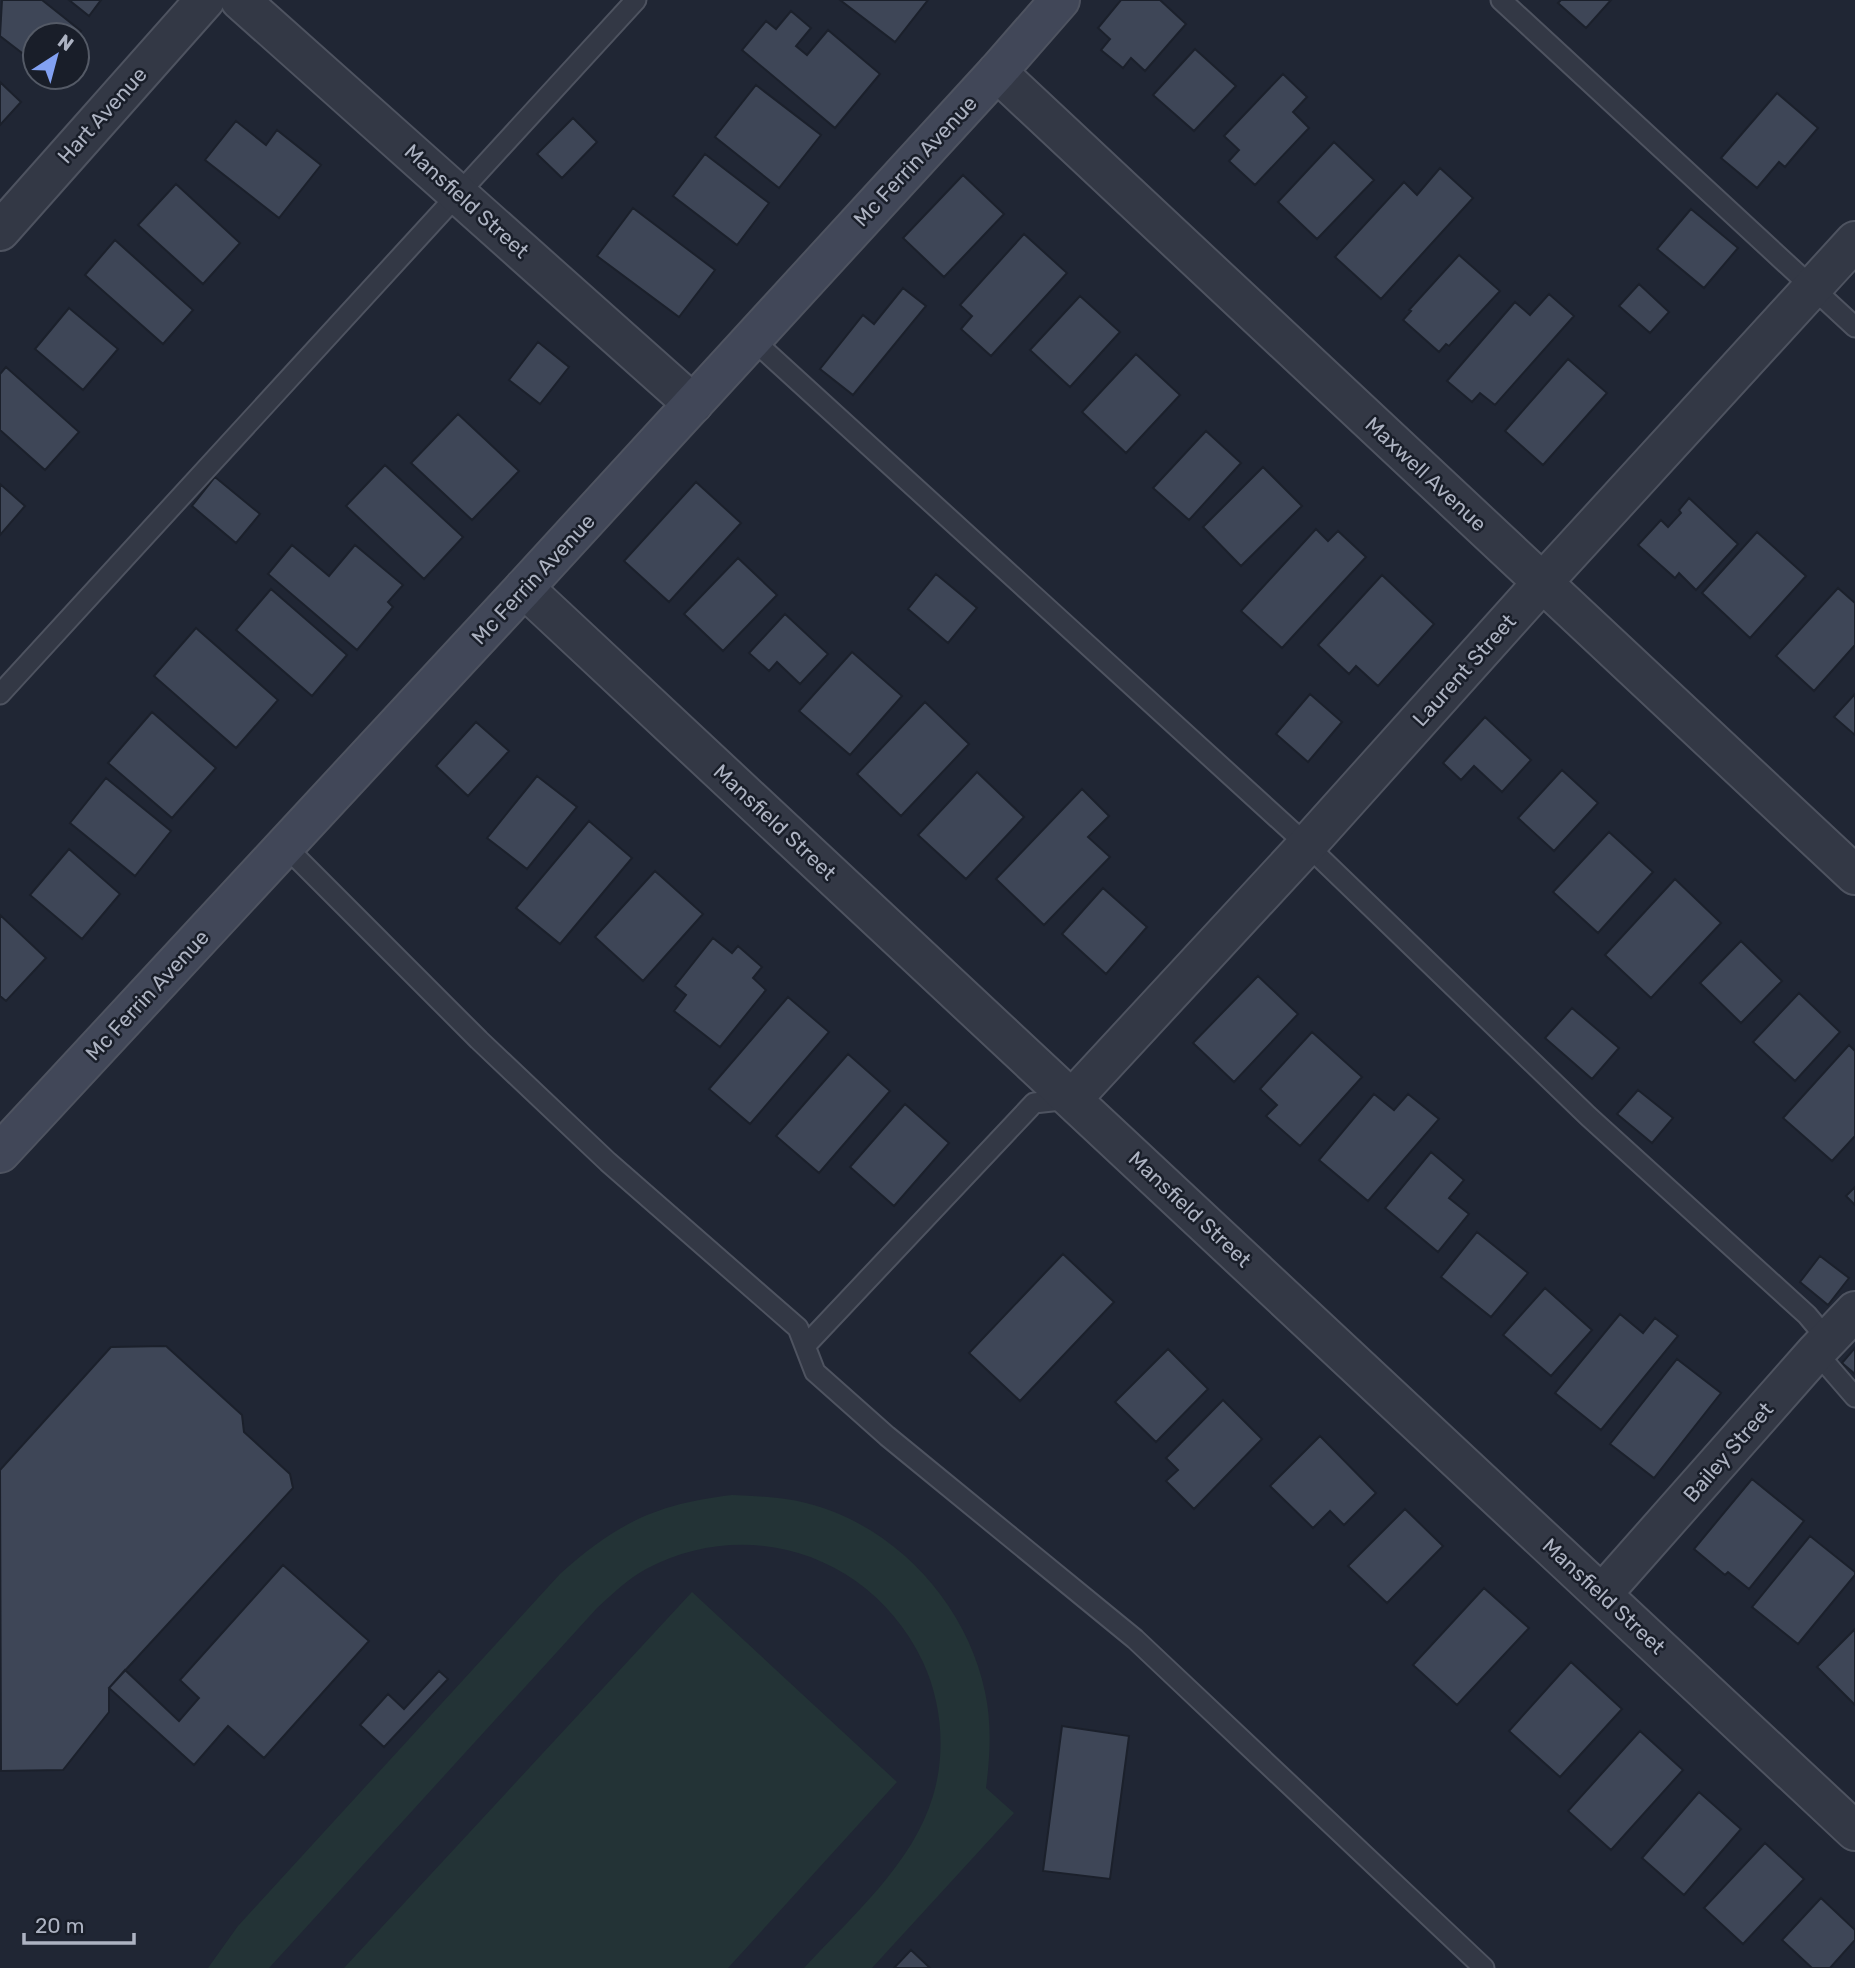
<svg xmlns="http://www.w3.org/2000/svg" width="1855" height="1968" font-family="Rubik,sans-serif">
<rect width="100%" height="100%" fill="#202634"/>
<path fill="#233336" d="M732 1495C757 1496 782 1497 806 1503 895 1525 967 1604 985 1692 992 1724 990 1757 986 1788L1014 1813 872 1968H804C851 1917 913 1864 933 1796 946 1753 942 1703 923 1662 873 1556 750 1514 646 1569 628 1579 612 1594 597 1608L269 1968H208L238 1926 560 1574C617 1523 656 1504 732 1495Z
M692 1592 897 1782 728 1968H344Z"/>
<path fill="#3e4657" stroke="#1b202b" stroke-width="2" d="M2 0H42L81 31 77 36 35 35V63L0 36Z
M69 0H101L89 16Z
M840 0H928L895 42Z
M1121 0H1160L1186 24 1145 71 1131 58 1123 68 1101 50 1110 39 1098 28Z
M1561 0H1611L1586 28 1558 3Z
M791 11 811 28 796 46 807 55 828 30 880 74 835 128 742 50 766 21 776 29Z
M1195 49 1236 86 1194 131 1153 95Z
M1283 74 1307 97 1293 112 1309 128 1255 185 1229 161 1239 150 1224 136Z
M0 82 21 102 0 125Z
M756 85 821 135 779 188 715 137Z
M1777 93 1818 128 1785 167 1779 162 1757 188 1721 158Z
M573 118 597 142 562 178 537 154Z
M236 121 266 145 277 130 321 165 279 218 205 160Z
M1334 142 1374 180 1317 239 1278 202Z
M705 154 769 203 737 245 673 196Z
M1440 168 1473 198 1381 299 1335 257 1404 182 1417 195Z
M963 175 1004 214 944 277 903 238Z
M176 184 240 243 203 284 138 225Z
M633 208 715 270 679 317 597 256Z
M1691 209 1738 248 1704 288 1657 249Z
M1024 234 1067 273 991 356 961 329 972 316 960 305Z
M115 240 193 310 163 344 85 275Z
M1459 255 1500 291 1449 346 1446 344 1439 352 1403 320 1411 311 1409 310Z
M1639 284 1669 312 1650 333 1619 306Z
M903 288 926 306 853 395 820 369 863 315 874 324Z
M1549 294 1574 316 1495 405 1480 393 1472 402 1447 381 1515 302 1530 315Z
M1080 296 1120 332 1070 387 1030 350Z
M69 308 118 349 83 390 35 349Z
M538 342 569 367 540 404 509 380Z
M1136 354 1180 395 1126 453 1082 412Z
M1568 359 1607 393 1543 465 1505 431Z
M6 367 79 432 45 470 0 430V374Z
M458 414 519 471 472 520 411 463Z
M1206 431 1241 463 1189 520 1153 488Z
M385 465 463 537 424 579 346 506Z
M1263 467 1302 506 1241 566 1203 527Z
M215 477 260 514 236 543 192 506Z
M696 482 741 523 669 602 624 561Z
M0 484 25 506 0 535Z
M1689 498 1738 544 1696 590 1679 573 1675 578 1638 545 1661 520 1668 527 1681 513 1679 510Z
M1316 529 1328 541 1338 531 1366 557 1282 648 1241 611Z
M1757 532 1806 576 1750 638 1702 593Z
M292 545 329 576 355 545 403 585 388 602 393 607 357 650 268 574Z
M738 558 777 595 723 651 684 614Z
M936 574 977 608 948 643 908 609Z
M1382 575 1434 624 1378 686 1356 666 1349 674 1318 645Z
M1838 588 1855 603V645L1814 691 1776 656Z
M271 589 347 655 312 696 236 630Z
M785 614 828 654 800 684 777 662 769 671 749 653Z
M196 628 278 700 236 748 154 676Z
M852 652 902 696 850 755 799 711Z
M1310 694 1342 722 1308 762 1276 734Z
M1855 694V735L1834 717Z
M925 702 969 744 901 816 857 774Z
M152 712 216 768 172 818 108 763Z
M1485 717 1531 760 1502 792 1474 766 1461 780 1443 763Z
M476 722 509 751 468 796 436 766Z
M1562 770 1598 803 1554 851 1518 818Z
M977 772 1024 817 966 879 918 835Z
M537 776 577 807 527 869 487 838Z
M106 778 171 831 135 876 70 823Z
M1082 789 1109 816 1088 837 1110 857 1044 925 996 879Z
M589 821 632 858 560 944 516 908Z
M1609 832 1653 872 1598 933 1553 892Z
M69 849 120 894 82 939 30 895Z
M655 871 703 914 643 981 595 937Z
M1675 879 1721 923 1651 998 1605 955Z
M1103 888 1147 927 1106 974 1062 934Z
M0 915 46 958 6 1001 0 996Z
M713 938 732 953 738 946 762 967 753 978 766 990 720 1047 674 1011 686 995 675 986Z
M1741 941 1782 981 1741 1023 1700 983Z
M1258 976 1298 1014 1234 1082 1193 1043Z
M1799 993 1840 1032 1795 1081 1753 1042Z
M788 997 829 1032 750 1124 709 1089Z
M1572 1008 1619 1048 1592 1079 1545 1038Z
M1312 1032 1362 1077 1300 1146 1266 1116 1277 1105 1260 1089Z
M1849 1045 1855 1051V1136L1832 1161 1783 1118Z
M848 1054 890 1091 819 1173 776 1136Z
M1638 1090 1673 1118 1652 1143 1617 1114Z
M1374 1094 1394 1110 1408 1094 1439 1119 1368 1201 1319 1160Z
M905 1104 949 1143 894 1206 850 1167Z
M1431 1152 1464 1180 1449 1198 1469 1214 1438 1252 1385 1208Z
M1855 1187V1205L1846 1196Z
M1477 1232 1528 1273 1491 1317 1441 1277Z
M1063 1254 1114 1302 1020 1401 969 1353Z
M1820 1256 1849 1278 1828 1305 1800 1282Z
M1545 1288 1592 1330 1551 1376 1503 1335Z
M1620 1314 1643 1333 1655 1318 1678 1336 1601 1430 1555 1393Z
M166 1346 242 1415 244 1432 290 1474 293 1488 109 1688V1712L63 1770 1 1771 0 1470 111 1347Z
M1855 1348V1374L1842 1363Z
M1168 1349 1208 1389 1156 1442 1115 1402Z
M1677 1359 1721 1393 1654 1478 1610 1444Z
M1223 1400 1262 1439 1194 1509 1166 1481 1178 1470 1166 1458Z
M1320 1436 1376 1493 1344 1525 1330 1511 1313 1528 1270 1486Z
M1752 1479 1804 1521 1749 1589 1728 1572 1725 1575 1694 1549Z
M1405 1509 1443 1546 1387 1603 1348 1566Z
M1810 1536 1855 1572V1575L1798 1644 1752 1607Z
M283 1565 369 1641 264 1758 228 1726 194 1765 109 1688 125 1670 179 1721 199 1698 180 1680Z
M1484 1588 1529 1628 1457 1705 1413 1665Z
M1855 1629V1705L1817 1667Z
M1571 1662 1622 1709 1560 1777 1509 1731Z
M439 1671 448 1679 384 1747 360 1725 388 1694 404 1709Z
M1062 1726 1129 1736 1110 1879 1043 1871Z
M1640 1731 1683 1770 1611 1850 1568 1811Z
M1699 1792 1741 1829 1684 1895 1642 1858Z
M1765 1843 1804 1879 1743 1944 1704 1908Z
M1821 1898 1855 1930V1940L1830 1968H1812L1782 1940Z
M911 1950 930 1968H894Z"/>
<g fill="none" stroke-linecap="round" stroke-linejoin="round">
<g stroke="#4e5360" stroke-width="23">
<path id="lane" d="M1501 0 1855 327
M752 339 1307 845 1588 1116 1807 1315 1828 1340
M0 694 636 0
M285 846 479 1040 608 1162 798 1328 815 1372 887 1436 1135 1639 1484 1968
M805 1346 1034 1103 1070 1099
M1816 1352 1855 1397"/>
</g>
<g stroke="#4e5360" stroke-width="42">
<path id="street" d="M240 0 693 404
M997 72 1855 875
M0 231 205 0
M524 588 1855 1831
M1072 1099 1307 845 1542 583 1855 241
M1602 1594 1816 1352 1855 1311"/>
</g>
<g stroke="#4e5360" stroke-width="42">
<path id="secondary" d="M0 1153 524 588 997 72 1060 0"/>
</g>
<use href="#lane" stroke="#333845" stroke-width="19"/>
<use href="#street" stroke="#333845" stroke-width="38"/>
<use href="#secondary" stroke="#414758" stroke-width="38"/>
</g>
<g text-anchor="middle" dominant-baseline="central" stroke-width="5" stroke-linejoin="round" paint-order="stroke">
<g font-size="21" fill="#adb3c2" stroke="#191e29">
<text transform="translate(102 115) rotate(-48)">Hart Avenue</text>
<text transform="translate(915 161) rotate(-47)">Mc Ferrin Avenue</text>
<text transform="translate(467 201) rotate(42)">Mansfield Street</text>
<text transform="translate(1426 474) rotate(43)">Maxwell Avenue</text>
<text transform="translate(533 579) rotate(-47)">Mc Ferrin Avenue</text>
<text transform="translate(1464 670) rotate(-48)">Laurent Street</text>
<text transform="translate(775 822) rotate(43)">Mansfield Street</text>
<text transform="translate(147 995) rotate(-47)">Mc Ferrin Avenue</text>
<text transform="translate(1190 1209) rotate(43)">Mansfield Street</text>
<text transform="translate(1728 1452) rotate(-49)">Bailey Street</text>
<text transform="translate(1604 1596) rotate(43)">Mansfield Street</text>
</g>
</g>
<g transform="translate(56 56) rotate(36)"><circle r="33" fill="#191e29" stroke="#545a66" stroke-width="2"/>
<path d="M0-5L12 26L0 18L-12 26Z" fill="#82a1f2"/>
<text y="-10" font-size="19" font-weight="bold" text-anchor="middle" fill="#adb3c2">N</text>
</g>
<path d="M24 1933v10h110v-10" fill="none" stroke="#adb3c2" stroke-width="3.5"/>
<text x="35" y="1933" font-size="21" fill="#adb3c2" stroke="#191e29" stroke-width="5" paint-order="stroke">20 m</text>
</svg>
